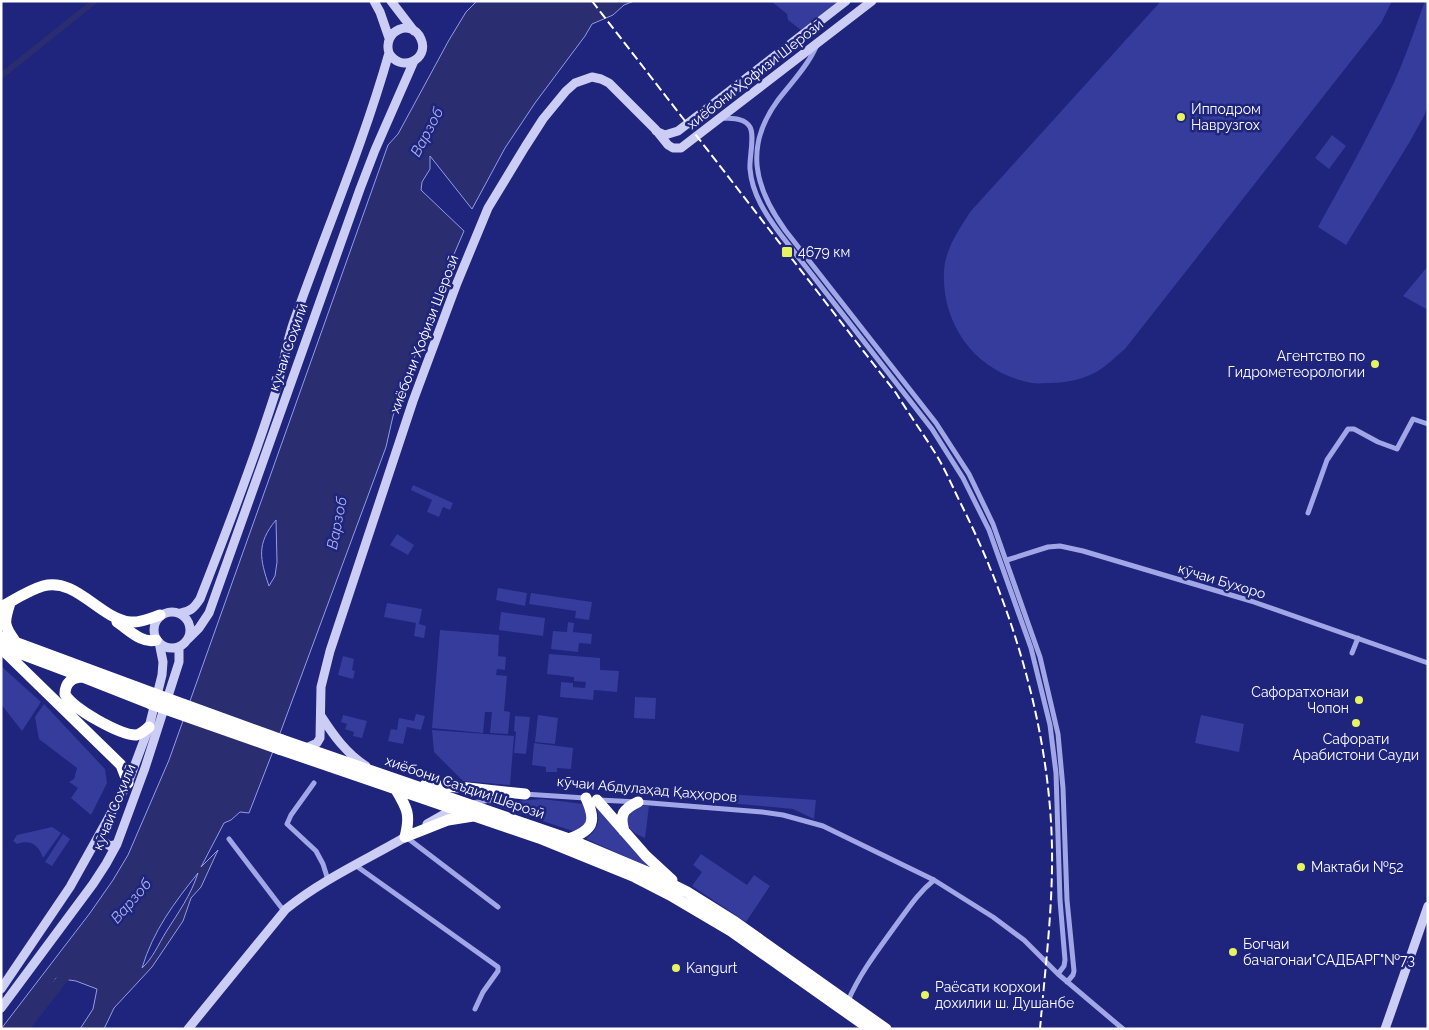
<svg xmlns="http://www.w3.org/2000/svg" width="1429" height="1030" font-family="Raleway,sans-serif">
<rect width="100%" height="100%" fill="#1f247c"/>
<path fill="#353c9c" d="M771 1H839L801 30 788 20 787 14Z
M1161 1H1392L1381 23 1125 349C1116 356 1108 365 1098 371 1085 379 1066 383 1051 383 1045 383 1038 384 1032 383 976 373 941 325 944 270 946 248 959 229 971 211Z
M1425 1H1428V106L1424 116 1409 143 1346 245 1318 227C1343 182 1368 137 1390 91 1404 62 1414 31 1425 1Z
M1332 135 1346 146 1329 169 1315 158Z
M1428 266V310L1403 296Z
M413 485 453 503 450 510 443 507 439 517 427 512 432 500 411 490Z
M397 534 414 545 408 555 390 545Z
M498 588 527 593 525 606 496 600Z
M531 593 592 602 589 620 575 618 576 611 529 604Z
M387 603 422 609 419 624 426 626 424 638 414 636 416 623 384 617Z
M501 612 545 618 543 636 499 630Z
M568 622 574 623 573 632 592 634 591 644 579 643 578 652 551 649 553 631 567 632Z
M440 630 499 635 498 656 506 657 505 670 497 669 496 675 507 676 504 711 510 712 508 734 490 733 492 712H485L483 733 432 728Z
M549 654 600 658V670L619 671 617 692 594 690 593 700 560 697 561 682 573 683V687L585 688 586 682 574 681V677L547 674Z
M343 656 354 659 352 670 355 671 353 679 338 675Z
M1 666 41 702 22 731 1 704Z
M635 697 656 698 655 719 634 718Z
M44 704 105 769 107 783 91 815 71 798 78 788 69 782 74 779 77 768 39 739 35 717Z
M416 714 425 716 421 730 407 727 403 744 388 741 391 729 397 730 399 718 414 721Z
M343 715 367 721 362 738 353 736 354 732 345 729 347 724 341 722Z
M538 715 558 718 555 744 535 742Z
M1201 715 1244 724 1239 752 1195 743Z
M515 716 530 717 526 754 514 753 516 732 514 731Z
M432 730 514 736 510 785 463 781 434 752Z
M534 743 573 748 571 769 557 768V772H546V767L532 765Z
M698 792 816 800 814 819 793 809 697 800Z
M543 799 583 804 587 806V824L576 832 487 803Z
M641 805 649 806 645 838C632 833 627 828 626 815Z
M596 807 656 870 586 839C598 829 601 822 596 807Z
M52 827 61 833 43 858C39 845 30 839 17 844L13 841 17 835Z
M63 834 70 839 52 866 45 862Z
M701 854 747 885 754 875 770 886 746 922 692 886 702 872 693 865Z"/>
<path fill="#2a2d70" stroke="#959be8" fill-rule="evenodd" d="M477 1H634L624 5 613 15 592 24 585 36 535 103 505 148 472 209 430 156V169L422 182 421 190 464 231 442 282 400 397 393 416 386 447 282 728 249 813 240 812 231 820 224 823 201 867 218 850 201 887 191 898 183 921 152 967 114 1008 104 1029H80L93 1009 97 989 76 981 56 978 27 1029H1L90 913 113 880 128 855 169 760 388 145 398 134 449 40 466 12ZM276 520 277 562 275 576 269 586C260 559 256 544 276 520ZM198 873C191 895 178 913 166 932 158 945 153 958 142 968 153 931 174 903 198 873Z"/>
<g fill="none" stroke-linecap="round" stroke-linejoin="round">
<path stroke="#2a2d70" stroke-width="6" d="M1 76 95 1"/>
<path stroke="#2a2d70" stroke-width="11" d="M23 1029 71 968"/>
<path stroke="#a1a6e6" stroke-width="5" d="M816 47C807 67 791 83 778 100 744 146 754 187 785 230L936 423 969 474 993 524 1040 657 1058 734 1063 788 1067 900 1074 971 1073 975 1067 982
M722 118C731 119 744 117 750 127 755 136 749 158 750 169 752 194 766 215 781 235L932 429 963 478 989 530 1031 648 1050 725 1056 773 1060 900 1065 960 1064 966 1058 974
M1308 513 1327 460 1348 429H1354L1378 442 1397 449 1413 419 1428 424
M1007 560 1048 547 1060 546 1083 551 1251 601 1428 663
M1352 653 1358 638
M314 783 291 815 287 824 316 851 323 864 328 880
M524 794 585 798
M599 800 638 802 762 812 783 815 823 826 934 880 993 917 1024 940 1058 974 1123 1029
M472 803 508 797
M406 837 498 907
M229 839 284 911
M355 865 498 967V971L483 992 475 1009
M848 1001C860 973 878 950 896 925 908 909 918 893 934 880"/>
<path stroke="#cccdf5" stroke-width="9" d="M374 1 380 12 389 38
M391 1 414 31
M656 131 665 135 678 131 846 1
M154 630a18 18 0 1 1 36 0a18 18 0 1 1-36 0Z
M181 613C191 611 194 608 200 599 226 533 252 465 274 397 282 373 285 348 293 324 325 233 363 145 389 53 382 30 412 18 421 39 430 60 400 73 389 53
M188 639 199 628 209 613 360 189 375 150 414 61
M321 716C334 736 346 753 366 766
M306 748 317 743 320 738 321 687 330 651 413 401 457 283 488 208 525 147 543 119 566 91 575 83 592 77 601 79 609 83 656 130 668 145 673 148H681L872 1
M427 824 457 807
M100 833 101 840 110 846 117 844
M1 989 70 887 128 783 149 727 162 675 163 662 159 642
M1 1008 93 884 106 864 117 844 145 768 179 662V647
M188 1029 286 909C323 879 368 859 409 835
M1385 1029 1428 906"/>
<path stroke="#fff" stroke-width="11" d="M10 603C4 622 3 625 15 641
M1 607C14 600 29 590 43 586 76 577 99 618 130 622 140 623 151 618 160 615
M117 622C129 630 142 644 156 640
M1 637 155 694
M3 647 83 677 151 704
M1 648 121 765 128 783
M83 677C72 677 65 683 65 694 71 708 120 735 136 735 141 734 145 730 149 727
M282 740 569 839 645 871 687 892 735 922 886 1029
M279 749 539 838 635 877 670 895 731 931 870 1029
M425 785 459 787 525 794
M395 788C407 808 411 814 405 837
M597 800 646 856 672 880
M624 831C619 815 623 809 638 802
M405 837 448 820 473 816
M569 839C593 830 597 822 586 798"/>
<path stroke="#fff" stroke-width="2" stroke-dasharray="9 4" stroke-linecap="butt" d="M592 1 896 393C909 414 924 435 937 456 946 471 953 488 961 504 1013 608 1050 730 1052 848 1053 908 1045 969 1040 1029"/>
<path stroke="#fff" stroke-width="11" d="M155 694 282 740
M151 704 279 749"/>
</g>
<g fill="#e6f462" stroke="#1f247c" stroke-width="2">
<circle cx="1181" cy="117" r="5"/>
<rect x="781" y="246" width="12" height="12" rx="2.5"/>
<circle cx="1375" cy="364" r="5"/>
<circle cx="1359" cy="700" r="5"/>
<circle cx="1356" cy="723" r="5"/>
<circle cx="1301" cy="867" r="5"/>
<circle cx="1233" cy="952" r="5"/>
<circle cx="676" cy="968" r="5"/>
<circle cx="925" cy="995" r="5"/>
</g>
<g text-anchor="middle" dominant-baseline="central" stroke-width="5" stroke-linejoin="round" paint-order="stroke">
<g font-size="14" fill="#fff" stroke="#1f247c">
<text transform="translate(755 74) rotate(-38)">хиёбони Ҳофизи Шерозӣ</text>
<text transform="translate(424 334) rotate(-69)">хиёбони Ҳофизи Шерозӣ</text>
<text transform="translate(288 347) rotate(-71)">кӯчаи Соҳилӣ</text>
<text transform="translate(1222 581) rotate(17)">кӯчаи Бухоро</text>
<text transform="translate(465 787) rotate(19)">хиёбони Саъдии Шерозӣ</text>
<text transform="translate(647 789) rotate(5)">кӯчаи Абдулаҳад Қаҳҳоров</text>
<text transform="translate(114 807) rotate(-68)">кӯчаи Соҳилӣ</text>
</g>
<g font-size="14" fill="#fff" stroke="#1f247c" text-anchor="start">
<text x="1191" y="109">Ипподром<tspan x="1191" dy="16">Наврузгох</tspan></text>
<text x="798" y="252">4679 км</text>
<text x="1365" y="356" text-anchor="end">Агентство по<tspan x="1365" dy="16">Гидрометеорологии</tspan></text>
<text x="1349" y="692" text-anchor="end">Сафоратхонаи<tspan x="1349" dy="16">Чопон</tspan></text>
<text x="1356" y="739" text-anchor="middle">Сафорати<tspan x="1356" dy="16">Арабистони Сауди</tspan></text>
<text x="1311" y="867">Мактаби №52</text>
<text x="1243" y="944">Богчаи<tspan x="1243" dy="16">бачагонаи"САДБАРГ"№73</tspan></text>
<text x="686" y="968">Kangurt</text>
<text x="935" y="987">Раёсати корхои<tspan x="935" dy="16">дохилии ш. Душанбе</tspan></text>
</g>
<g font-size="15" font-style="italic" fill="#adb1ee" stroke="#1f247c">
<text transform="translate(427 132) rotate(-62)">Варзоб</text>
<text transform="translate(337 523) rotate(-79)">Варзоб</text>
<text transform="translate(131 901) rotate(-49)">Варзоб</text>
</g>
</g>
<rect width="1429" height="1030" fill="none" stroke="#ffffff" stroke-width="5"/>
</svg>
